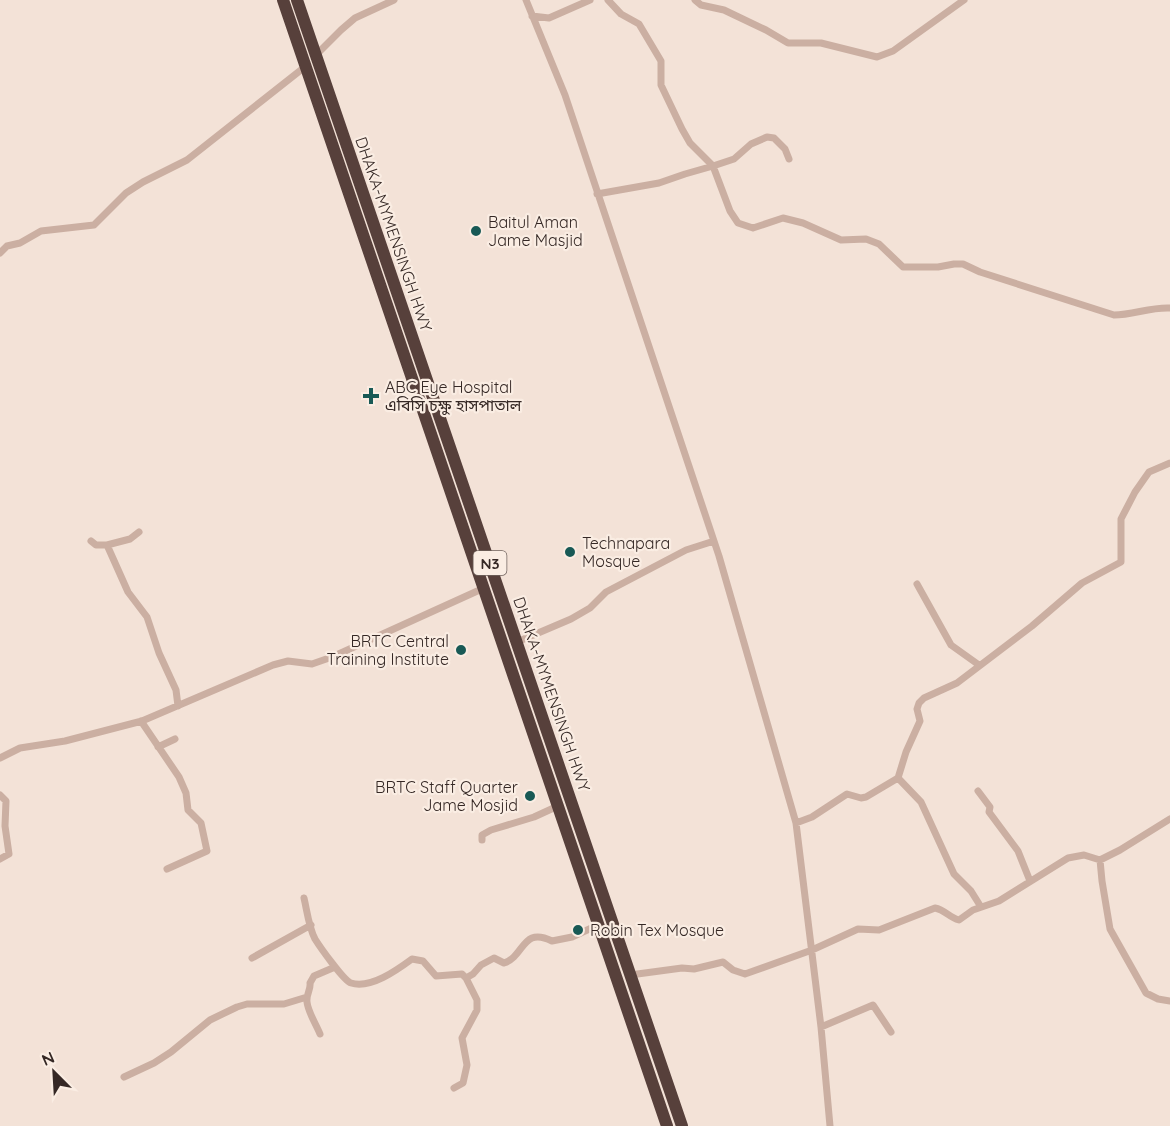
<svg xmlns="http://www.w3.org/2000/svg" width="1170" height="1126" font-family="Quicksand,'Noto Sans Bengali',sans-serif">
<rect width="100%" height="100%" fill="#f3e2d7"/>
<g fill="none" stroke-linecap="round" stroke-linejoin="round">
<path stroke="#cbafa2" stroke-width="7" d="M526 0 565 95 719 556 796 823 821 1027 830 1126
M608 0 621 14 639 24 661 61V85L682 129 690 143 713 166 730 211 738 223 753 228 783 218 803 223 841 240 866 239 879 244 903 267H938L954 264H963L980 272 1114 315C1133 315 1150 307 1170 308
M695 0 701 5 724 10 766 30 788 43H821L877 57 893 51 964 0
M532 16 549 18 590 0
M316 55 341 30 355 18 394 0
M597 194 659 183 685 174 713 166 734 159 751 144 767 137 774 138 785 149 789 159
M0 253 7 246 20 243 41 231 94 225 126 193 143 182 187 160 306 66
M91 541 96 545H107L128 592 147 617 159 653 176 690 178 706
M107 545 130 539 139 532
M917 584 951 645 979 665
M517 642 571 619 590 608 606 592 686 550 714 541
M141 721 179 777 186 793 188 810 201 823 207 851 167 869
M158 747 175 739
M0 758 20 748 65 741 142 721 273 665 288 661 312 664 332 657 484 588
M978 791 990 807 989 812 1018 851 1030 881
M0 795 6 801 5 826 9 854 0 859
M796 823 812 817 847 794 861 798 866 797 898 778
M482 840V835L491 830 534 817 558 806
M1100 860 1102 881 1110 929 1146 993 1158 999 1170 1001
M304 898C307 911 309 928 315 939 320 947 344 981 351 983 371 989 397 970 412 959L423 961 436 976 462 974 466 978 473 974 481 965 494 958 504 963C525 956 522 926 552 941L572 937 598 925
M981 907 971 891 954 874 921 802 898 778 906 752 920 721 917 709 919 703 924 698 957 683 1032 626 1082 583 1121 562V519L1135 492 1149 472 1170 463
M252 958 311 925
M630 975 682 968 694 969 723 962 733 970 745 974 812 950 858 929 879 930 935 908C945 910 949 917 959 920L973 910 999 901 1068 858 1084 855 1100 860 1120 850 1170 819
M821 1027 873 1005 891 1032
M320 1034C316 1024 308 1012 307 1002 306 994 311 990 310 983L314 976 335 967
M124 1077 154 1063 171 1052 210 1020 237 1007 247 1004H284L307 997
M454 1088 463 1083 467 1065 462 1038 477 1010V1000L466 978"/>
<path stroke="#57403b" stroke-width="12" d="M283 0 667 1126
M297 0 682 1126"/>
</g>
<g fill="#185955" stroke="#faede3" stroke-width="2">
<circle cx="476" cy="231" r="6"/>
<path d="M368 387h6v6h6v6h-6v6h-6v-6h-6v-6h6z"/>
<circle cx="570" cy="552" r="6"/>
<circle cx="461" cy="650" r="6"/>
<circle cx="530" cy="796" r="6"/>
<circle cx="578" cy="930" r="6"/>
</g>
<g text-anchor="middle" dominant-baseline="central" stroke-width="4.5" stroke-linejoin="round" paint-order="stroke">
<rect fill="#faede3" stroke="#70635e" stroke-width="1.5" x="473.5" y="551" width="33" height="24" rx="4.5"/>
<g font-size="15" font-weight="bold" fill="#352825">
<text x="490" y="563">N3</text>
</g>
<g font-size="16" fill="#352825" stroke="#faede3" text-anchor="start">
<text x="488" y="222">Baitul Aman<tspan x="488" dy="18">Jame Masjid</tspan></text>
<text x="385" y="387">ABC Eye Hospital<tspan x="385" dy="18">এবিসি চক্ষু হাসপাতাল</tspan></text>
<text x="582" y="543">Technapara<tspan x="582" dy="18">Mosque</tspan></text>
<text x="449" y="641" text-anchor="end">BRTC Central<tspan x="449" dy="18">Training Institute</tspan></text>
<text x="518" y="787" text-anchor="end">BRTC Staff Quarter<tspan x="518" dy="18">Jame Mosjid</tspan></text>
<text x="590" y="930">Robin Tex Mosque</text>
</g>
<g font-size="16" fill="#352825" stroke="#faede3">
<text transform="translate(394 234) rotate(71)">DHAKA-MYMENSINGH HWY</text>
<text transform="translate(552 694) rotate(71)">DHAKA-MYMENSINGH HWY</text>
</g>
</g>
<g transform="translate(54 1072) rotate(336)" stroke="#faede3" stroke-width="4.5" paint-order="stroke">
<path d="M0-4.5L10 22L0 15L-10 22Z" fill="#352825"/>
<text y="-9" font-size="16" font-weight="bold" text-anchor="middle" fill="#352825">N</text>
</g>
</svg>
